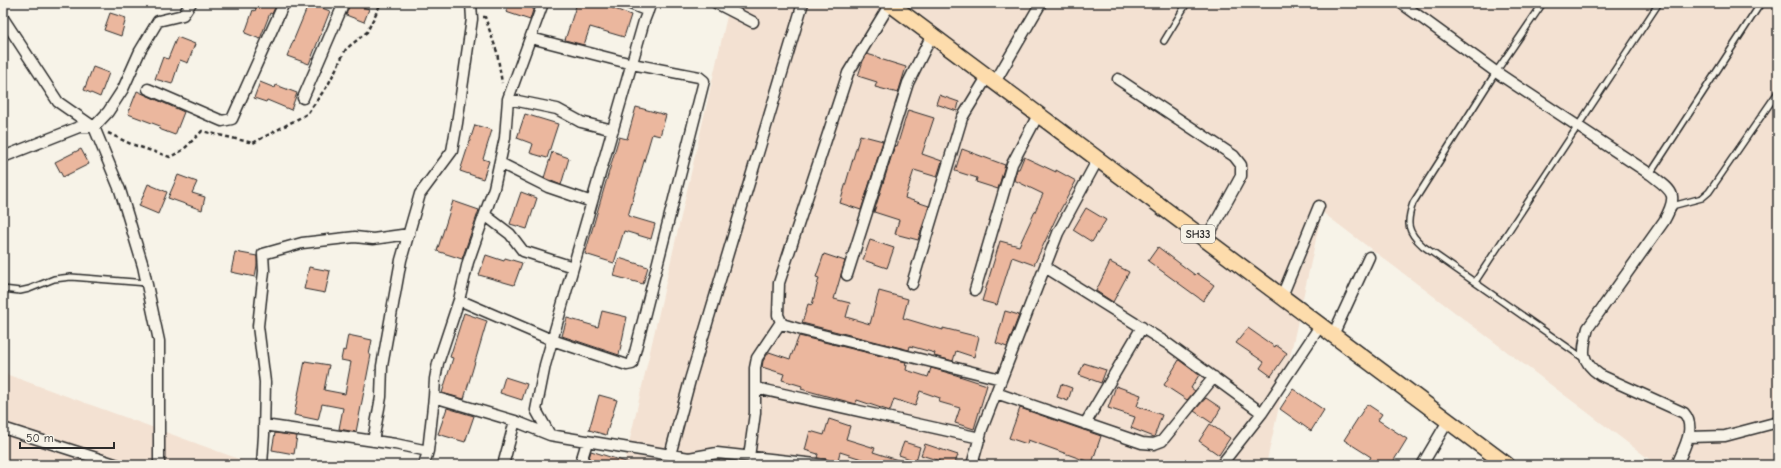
<svg xmlns="http://www.w3.org/2000/svg" width="1781" height="468" font-family="'Comic Neue',sans-serif">
<rect width="100%" height="100%" fill="#f7f3e8"/>
<filter id="ink" filterUnits="userSpaceOnUse"><feTurbulence type="fractalNoise" baseFrequency=".025" numOctaves="2"/><feDisplacementMap in="SourceGraphic" scale="8" xChannelSelector="R" yChannelSelector="G"/><feConvolveMatrix kernelMatrix="1 2 1 2 8 2 1 2 1" color-interpolation-filters="sRGB"/></filter>
<g filter="url(#ink)">
<path fill="#f3e1d2" d="M730 3H1778V465H1657L1322 212 1266 465H624Z
M3 373 160 430 255 465H3Z"/>
<path fill="#ebb79e" stroke="#2b2b2b" d="M246 3H277L272 14 270 13 260 39 245 33 253 10 255 11 256 8Z
M309 3 330 11 309 64 287 56Z
M350 3 369 9 364 22 346 15Z
M509 3H535L530 20 506 12Z
M577 3H605L612 5V8L631 15 624 37 590 27 584 45 565 40Z
M110 13 126 18 121 36 104 30Z
M177 37 195 44 188 63 180 60 172 84 155 79 163 57 168 59Z
M867 54 880 58V59L906 67 898 93 875 87 877 82 858 76 863 61Z
M93 67 109 73 100 97 84 90Z
M260 82 275 88 276 85 297 93 291 110 267 100 266 102 254 98Z
M137 91 184 112 175 135 159 129 160 126 128 114Z
M939 95 959 102 957 111 936 104Z
M636 107 666 115 660 136 652 134 628 216 655 224 651 239 624 231 614 263 585 254 619 137 627 139Z
M908 110 934 118 922 154 942 161 937 177 914 170 905 198 929 206 918 240 895 234 899 220 874 212 895 145 897 146Z
M525 114 558 124 547 158 530 153 533 144 517 138Z
M475 125 492 130 483 159 489 161 483 179 460 171Z
M860 135 883 141 861 210 840 203Z
M81 149 89 164 63 177 55 162Z
M962 149 1005 165 998 189 976 182 977 178 955 171Z
M552 152 569 158 561 185 544 178Z
M1024 157 1056 172V170L1076 181 1056 218 1034 265 1012 257 997 305 982 301 1000 241 1019 246 1043 194 1014 180 1017 169H1019Z
M178 175 197 182 192 193 205 197 202 210 168 198Z
M148 184 167 192 158 214 139 206Z
M521 192 537 198 527 229 510 224Z
M453 201 479 210 462 259 437 251Z
M1086 208 1106 220 1092 242 1073 230Z
M870 240 894 248 887 268 863 260Z
M1158 247 1195 275 1197 273 1214 285 1203 301 1148 261Z
M235 252 257 256V265L255 277 231 272Z
M824 254 845 261 834 299 850 303 846 317 870 324 879 291 908 299 903 318 943 330V328L979 337 974 357 956 351 953 361 934 356 935 353 910 346 909 350 802 323 808 304 812 305 819 278 816 277Z
M486 255 504 261 505 258 522 263 514 285 479 275Z
M619 258 648 267 643 284 614 276Z
M1110 262 1129 272 1113 302 1096 291Z
M309 267 330 271 325 293 304 289Z
M602 311 627 317 619 355 562 336 567 318 598 327Z
M1005 311 1019 315 1007 347 996 343Z
M464 313 487 321 464 399 442 393 453 358 450 357Z
M1248 328 1275 347 1276 345 1287 353 1271 376 1260 368 1264 362 1236 343Z
M348 335 372 340 369 355H371L356 432 339 429 343 408 322 404 318 420 294 415 305 361 329 365 324 390 345 394 351 362 341 360 343 350 345 351Z
M799 336 906 362 905 365H907L906 370 928 377 931 368 956 375 987 385 974 429 955 423 960 408 939 402 940 398 920 391 915 406 894 399 890 411 857 400 856 404 801 389 802 386 782 380 784 374 762 367 763 361 769 352 790 359Z
M1179 360 1199 375 1191 388 1195 391 1187 400 1164 385Z
M1084 363 1106 370 1101 383 1079 375Z
M505 377 527 384 522 400 500 393Z
M1061 384 1072 388 1068 401 1057 397Z
M1116 386 1141 395 1137 406 1162 415 1154 437 1131 428 1135 417 1108 408Z
M1293 389 1324 410 1311 431 1280 409Z
M599 395 617 400 606 435 589 430Z
M1206 398 1221 408 1212 423 1194 411Z
M1367 404 1382 414 1378 420 1407 439 1391 465H1366L1371 457 1344 440Z
M447 408 474 416 465 442 438 434Z
M1020 408 1101 436 1092 463 1028 440 1027 444 1009 438Z
M829 419 850 426 846 439 875 448 873 452 907 463 906 465H880L840 452 837 464 826 459 817 458 818 454 805 450 810 431 824 435Z
M1210 424 1230 438 1219 455 1199 441Z
M275 433 297 436 294 454 272 450Z
M904 442 920 447 916 461 899 455Z
M925 444 958 455 954 465H939L940 461 921 455Z
M591 451 629 463V465H587Z"/>
<g fill="none" stroke-linecap="round" stroke-linejoin="round">
<g stroke="#2b2b2b" stroke-width="8">
<path id="service" d="M1543 3 1496 72 1413 203C1406 223 1407 232 1423 246L1583 358
M1164 41 1187 3
M1650 174 1761 3
M1672 206 1702 198 1709 192 1778 92
M1475 282 1659 3
M3 289 20 291 29 289 54 279 71 277 147 283"/>
</g>
<g stroke="#2b2b2b" stroke-width="13">
<path id="minor" d="M628 3 648 11
M651 3 644 21 545 365 536 410 550 435 689 458 717 453 825 465
M716 3 753 22
M1401 3 1496 72 1650 174C1673 192 1679 193 1664 221L1588 328C1582 351 1580 361 1600 375L1684 413C1697 428 1683 449 1677 465
M890 4 848 73 779 283 778 315 782 324 802 330 1001 379
M3 18 58 102 94 127 108 112 123 89 140 51 158 21 183 15 191 3
M1118 79 1234 156 1241 165V176L1206 240
M995 82 1041 3
M148 89 222 121 232 119 284 3
M303 98 344 3
M508 99 557 109 581 122 613 130
M3 157 79 127H94L120 190 143 266 159 341V465
M500 163 548 187 592 202
M485 215 510 234 523 251 573 267
M1045 267 1168 344 1262 413
M847 275 908 83 932 35
M912 284 962 118 987 77
M975 290 1012 164 1038 115
M1282 296 1319 206
M459 300 552 340 627 365 632 364 704 81 699 77 632 64 531 38
M1333 335 1369 257
M756 388 980 438
M996 393 1142 443 1154 444 1162 441 1214 377
M434 397 435 379 438 363 459 300 468 262 494 188 505 138 508 99 543 3
M1085 424 1142 327
M264 425 395 444 428 451 434 397 515 421 550 435
M3 428 118 465
M1688 437 1725 436 1778 422
M373 441 381 397 382 366 401 260 420 194 452 151 457 123 472 19 471 3
M670 455 690 380 803 3
M749 457 755 413V368L757 358 781 322
M262 465 264 435 265 382 258 326 264 271 263 254 302 243 355 237 373 239 409 234
M424 465 428 451
M503 465 515 421
M580 465 587 442
M972 465 982 429 1058 233 1098 159
M1221 465 1262 413 1320 326
M1422 465 1448 421"/>
</g>
<g stroke="#2b2b2b" stroke-width="18">
<path id="primary" d="M889 3 1507 465"/>
</g>
<path stroke="#2b2b2b" stroke-width="2.5" stroke-dasharray="4 3" stroke-linecap="butt" d="M483 17H485L497 52 502 83
M108 133 131 144 170 157 183 150 202 131 253 143 307 114 328 85 346 49 367 32 381 3"/>
<use href="#service" stroke="#f7f3e8" stroke-width="5"/>
<use href="#minor" stroke="#f7f3e8" stroke-width="10"/>
<use href="#primary" stroke="#fddcac" stroke-width="15"/>
</g>
</g>
<g text-anchor="middle" dominant-baseline="central" stroke-width="3.5" stroke-linejoin="round" paint-order="stroke">
<rect fill="#f7f3e8" stroke="#686764" stroke-width="1" x="1181" y="225" width="34" height="18" rx="3"/>
<g font-size="11" font-weight="bold" fill="#2b2b2b">
<text x="1198" y="234">SH33</text>
</g>
</g>
<rect width="1781" height="468" fill="none" stroke="#f7f3e8" stroke-width="16"/>
<rect x="8" y="8" width="1765" height="452" fill="none" stroke="#2b2b2b" stroke-width="1.5" filter="url(#ink)"/>
<path d="M20 442v6h94v-6" fill="none" stroke="#2b2b2b" stroke-width="2"/>
<text x="26" y="442" font-size="12" fill="#2b2b2b" stroke="#f7f3e8" stroke-width="3" paint-order="stroke">50 m</text>
</svg>
